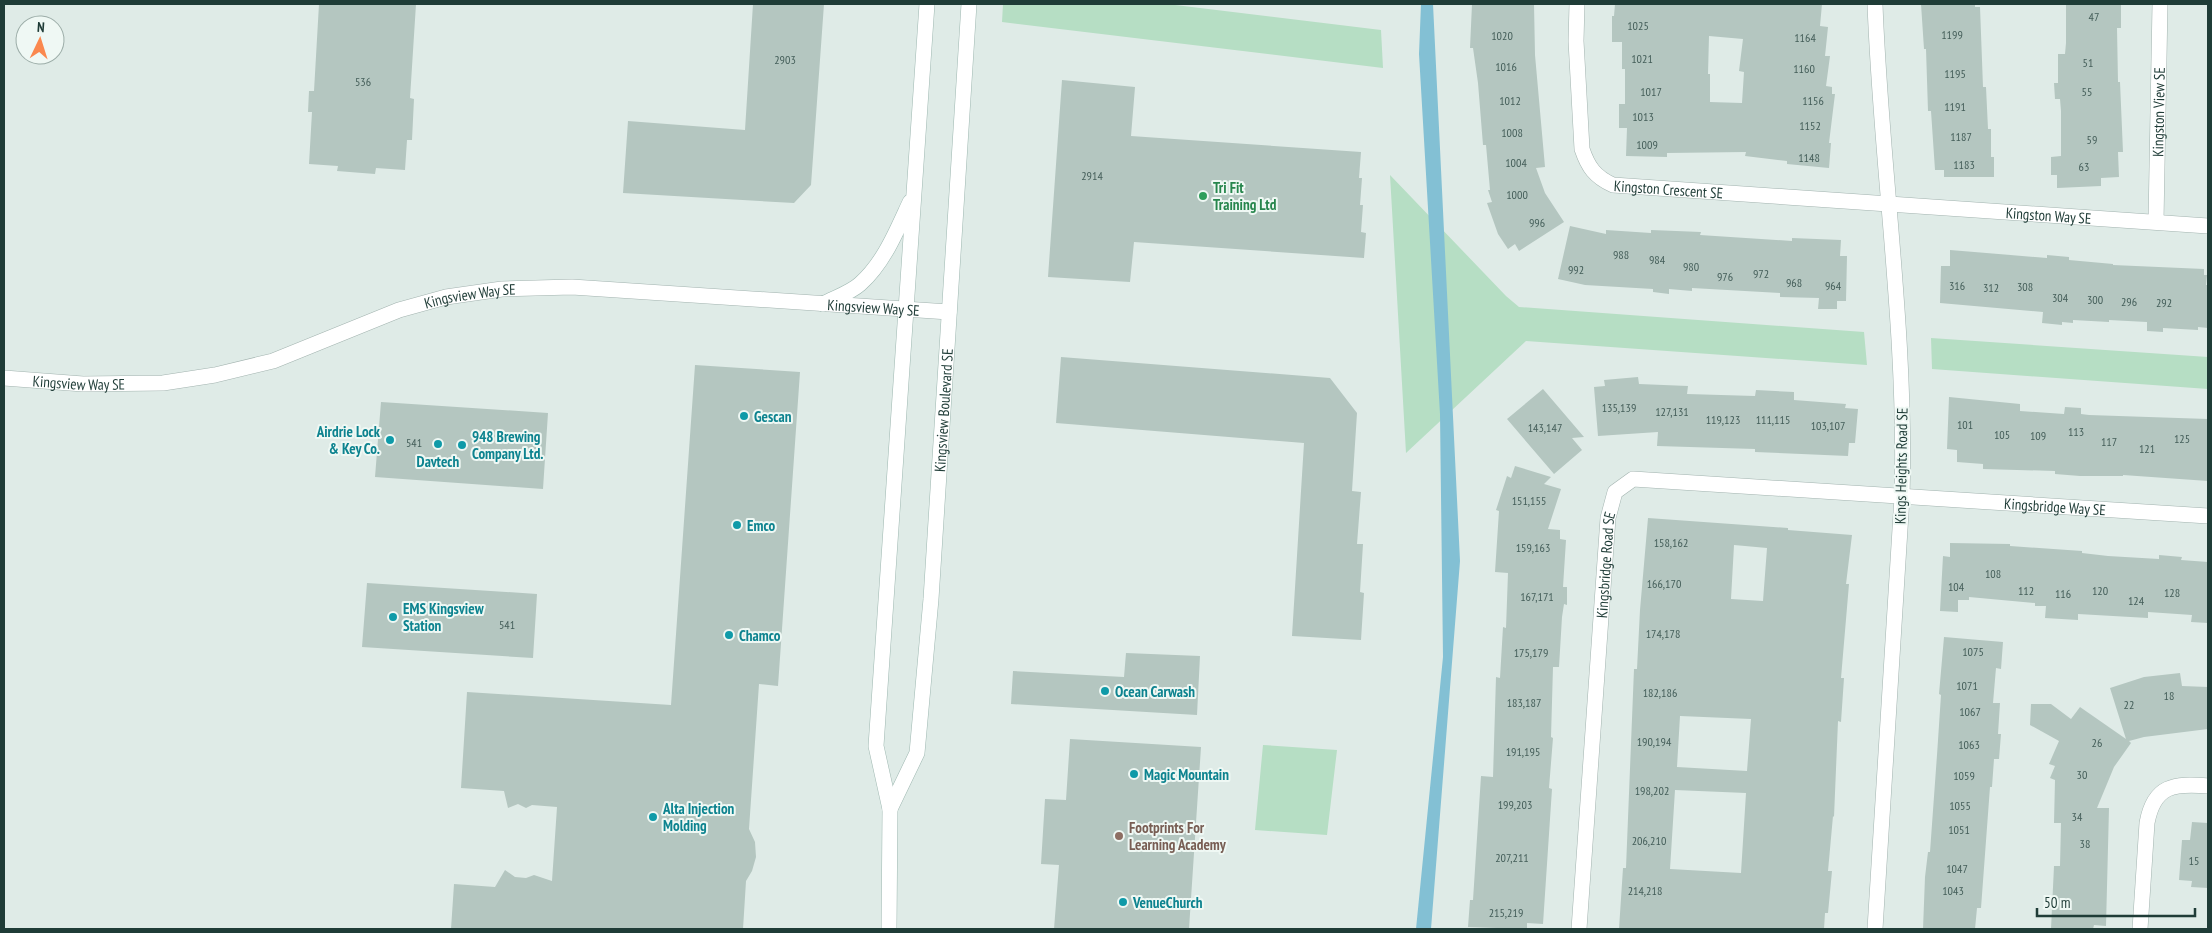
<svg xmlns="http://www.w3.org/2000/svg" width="2212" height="933" font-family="'PT Sans Narrow',sans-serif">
<rect width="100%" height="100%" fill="#dfebe7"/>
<path fill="#b6dec4" d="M1003 4H1167L1381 30 1383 68 1002 22Z
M1390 175 1506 296 1519 307 1864 332 1867 365 1526 341 1406 453Z
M1931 338 2208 357V389L1932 369Z
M1263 745 1337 750 1327 835 1255 830Z"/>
<path fill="#83c0d4" d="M1421 4H1433L1460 561 1431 929H1416L1443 657 1440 414 1419 54Z"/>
<path fill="#b4c6c0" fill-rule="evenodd" d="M319 4H416L410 98 414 99 412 140H407L405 170 376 168 375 174 337 171 338 166 309 164 312 112H308L309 91H314Z
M753 4H824L811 185 794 203 623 193 628 121 745 130Z
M1472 4H1534L1535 55 1545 167 1536 168 1545 193 1564 222 1519 251 1515 244 1508 249 1498 234 1487 203 1492 202 1488 190H1490L1486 145H1483L1478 83 1473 48H1470Z
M1615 4H1822L1820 26 1828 27 1825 56H1830L1826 86 1832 87V94H1835L1829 143H1831L1829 168 1787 164V161L1745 156 1746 152 1667 153V157L1626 156 1627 128H1619V104H1625V69H1622V42H1612V16H1614ZM1709 36 1743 39 1739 71 1744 72 1742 103 1710 102V74H1708Z
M1921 4H1975V7H1980L1983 87H1986L1988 129H1991V157H1994V177H1944V170H1935L1931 111H1928L1926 49H1924Z
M2066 4H2121V28H2117L2118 82H2120L2123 152H2118L2119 177 2101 178V186L2057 188V175H2051V157L2061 156V111L2060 99H2055L2054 83H2058V54H2065L2066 43Z
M1062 80 1135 87 1131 136 1361 152 1359 178H1362L1360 205H1363L1361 232 1366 233 1364 258 1134 242 1130 282 1048 277Z
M1570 226 1606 234V230L1651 233V230L1701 232 1700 235 1792 241V238L1841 240 1840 256H1847L1846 301H1837V309H1818L1819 298 1780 297V293L1692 288V291L1669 289V294L1653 292V289L1585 285 1558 279Z
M1950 250 2047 258V255L2069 257V260L2113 264V265L2204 269V275H2207L2206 285H2208V328L2198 327V330L2163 328V332L2147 331V322L2109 320V322L2073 320V323L2062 322V325L2042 323 2043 312 1940 303 1941 266H1950Z
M1061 357 1330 378 1357 413 1352 491 1361 492 1357 544H1363L1360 592 1364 593 1361 640 1292 636 1304 443 1056 423Z
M695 365 800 372 778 686 759 684 749 829 755 842 756 857 752 871 746 881 743 929H451L454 884 495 887 505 870 515 877 526 878 534 875 552 881 557 807 532 805 526 808 518 804 508 808 504 791 461 788 467 692 671 705Z
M1638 377 1639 384 1688 386 1687 394 1755 396 1756 390 1794 392V400L1846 404 1845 408 1858 409 1855 443H1849L1848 456 1755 452V449L1657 446 1658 432 1598 436 1594 387 1605 386 1604 380Z
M1543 389 1584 437 1572 438 1582 450 1554 474 1507 419Z
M1949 397 2020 404V411L2064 414 2065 407 2081 408V414L2089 415 2208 419V481L2123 475V476H2080L2055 474V471L1983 469V464L1957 462V450L1947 449Z
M381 402 548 413 543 489 375 477Z
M1515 466 1551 477 1544 484 1561 489 1548 529 1560 530V539L1566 540 1563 587H1567V605L1564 604 1562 617 1559 667H1553L1551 737 1553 738 1549 788 1552 789 1543 924 1527 923V929L1468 927 1470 900H1473L1481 776 1493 777 1496 677 1500 678 1503 627 1506 628 1508 573 1495 572 1499 511 1496 510 1507 476 1511 478Z
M1648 518 1788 528V530L1852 535 1846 584H1849L1841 678H1844L1841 722 1838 721 1834 817 1833 816 1828 871H1832L1828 913H1825L1824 929H1619L1623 868H1626L1634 669H1637L1640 610ZM1734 545 1767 548 1763 601 1731 599ZM1680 716 1751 719 1747 771 1677 767ZM1675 790 1746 793 1741 873 1670 869Z
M1950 543 2010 544V546L2082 551V553L2108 556 2159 559V555L2182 557 2181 560 2208 562V623L2191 622 2192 615 2148 612V618L2078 614V620L2045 618 2046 606H2035V603L1969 597V600H1958V612L1940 611 1943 556 1950 557Z
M367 583 537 594 533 658 362 647Z
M1944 637 2003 642 2001 669 1996 668 1993 703H2000L1998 734H2001L1999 759H1994L1992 787H1990L1981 908H1977L1975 929H1923L1925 877 1928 852H1930L1937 755 1941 695 1939 694Z
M1126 653 1200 656 1197 715 1011 704 1013 671 1124 677Z
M2180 673 2182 686 2208 687V729L2144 737 2129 741 2131 743 2114 767 2097 808H2109L2106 926 2094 925 2093 929H2051L2054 866H2060L2061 823H2054L2055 780 2050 778 2055 766 2049 764 2059 741 2030 725 2031 704H2051L2071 719 2080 707 2126 739 2110 688 2144 677Z
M1070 739 1201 747 1189 929H1054L1059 865 1041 864 1045 799 1066 800Z
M2192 822 2208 823V888L2191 887 2192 881 2179 880 2182 840H2190Z"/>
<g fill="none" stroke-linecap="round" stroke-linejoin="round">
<g stroke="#a2b3af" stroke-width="16">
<g id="minor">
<path id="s1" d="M1577 4 1576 41 1582 149C1588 167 1595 177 1613 185L2208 226"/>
<path d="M1875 4C1881 168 1907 332 1902 497L1875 929"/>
<path id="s2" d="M2156 221 2160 4"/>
<path id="s3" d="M4 378 83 384 163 383 215 375 273 361 399 310 446 297 502 289 572 287 949 312"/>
<path id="s4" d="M1579 929 1608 518 1615 492 1633 479 2208 516"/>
<path d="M2140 929 2147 823C2154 785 2174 783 2208 786"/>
</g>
</g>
<g stroke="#9db7b0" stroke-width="16">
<g id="secondary">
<path d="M823 304C834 298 850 293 860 284 884 263 897 230 910 202"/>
<path id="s5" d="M890 809 917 753 931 599 969 4"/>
<path d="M889 929 890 809 876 746 927 4"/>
</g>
</g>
<use href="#minor" stroke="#fff" stroke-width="15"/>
<use href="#secondary" stroke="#fff" stroke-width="15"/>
</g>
<circle fill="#2e9e5b" stroke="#eff8f4" stroke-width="2" cx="1203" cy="196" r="5"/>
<g fill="#0f9aa8" stroke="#eff8f4" stroke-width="2">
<circle cx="744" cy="416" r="5"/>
<circle cx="390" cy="440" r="5"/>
<circle cx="438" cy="444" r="5"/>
<circle cx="462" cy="445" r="5"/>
<circle cx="737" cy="525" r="5"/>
<circle cx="393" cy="617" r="5"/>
<circle cx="729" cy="635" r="5"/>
<circle cx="1105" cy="691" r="5"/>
<circle cx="1134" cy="774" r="5"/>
<circle cx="653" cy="817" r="5"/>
<circle cx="1123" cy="902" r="5"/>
</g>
<circle fill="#8d6e63" stroke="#eff8f4" stroke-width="2" cx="1119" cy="836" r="5"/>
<g text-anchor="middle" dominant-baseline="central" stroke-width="4" stroke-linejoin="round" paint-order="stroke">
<g font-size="12" fill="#445e59">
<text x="2094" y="16">47</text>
<text x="1638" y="25">1025</text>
<text x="1952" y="34">1199</text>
<text x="1502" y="35">1020</text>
<text x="1805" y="37">1164</text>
<text x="1642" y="58">1021</text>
<text x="785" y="59">2903</text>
<text x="2088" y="62">51</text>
<text x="1506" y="66">1016</text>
<text x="1804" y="68">1160</text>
<text x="1955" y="73">1195</text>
<text x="363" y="81">536</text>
<text x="1651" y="91">1017</text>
<text x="2087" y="91">55</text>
<text x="1510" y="100">1012</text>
<text x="1813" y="100">1156</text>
<text x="1955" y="106">1191</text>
<text x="1643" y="116">1013</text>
<text x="1810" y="125">1152</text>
<text x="1512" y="132">1008</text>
<text x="1961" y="136">1187</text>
<text x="2092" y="139">59</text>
<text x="1647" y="144">1009</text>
<text x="1809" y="157">1148</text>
<text x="1516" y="162">1004</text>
<text x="1964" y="164">1183</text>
<text x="2084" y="166">63</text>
<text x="1092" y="175">2914</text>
<text x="1517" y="194">1000</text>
<text x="1537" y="222">996</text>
<text x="1621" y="254">988</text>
<text x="1657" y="259">984</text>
<text x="1691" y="266">980</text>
<text x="1576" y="269">992</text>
<text x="1761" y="273">972</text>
<text x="1725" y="276">976</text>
<text x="1794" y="282">968</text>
<text x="1833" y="285">964</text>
<text x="1957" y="285">316</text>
<text x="2025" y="286">308</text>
<text x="1991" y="287">312</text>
<text x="2060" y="297">304</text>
<text x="2095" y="299">300</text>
<text x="2129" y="301">296</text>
<text x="2164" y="302">292</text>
<text x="1619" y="407">135,139</text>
<text x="1672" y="411">127,131</text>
<text x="1723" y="419">119,123</text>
<text x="1773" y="419">111,115</text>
<text x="1965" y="424">101</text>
<text x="1828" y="425">103,107</text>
<text x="1545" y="427">143,147</text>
<text x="2076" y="431">113</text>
<text x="2002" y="434">105</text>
<text x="2038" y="435">109</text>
<text x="2182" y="438">125</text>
<text x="2109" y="441">117</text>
<text x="414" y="442">541</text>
<text x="2147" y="448">121</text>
<text x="1529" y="500">151,155</text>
<text x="1671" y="542">158,162</text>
<text x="1533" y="547">159,163</text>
<text x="1993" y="573">108</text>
<text x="1664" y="583">166,170</text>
<text x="1956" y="586">104</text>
<text x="2026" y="590">112</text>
<text x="2100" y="590">120</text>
<text x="2172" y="592">128</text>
<text x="2063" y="593">116</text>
<text x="1537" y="596">167,171</text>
<text x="2136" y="600">124</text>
<text x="507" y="624">541</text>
<text x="1663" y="633">174,178</text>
<text x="1973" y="651">1075</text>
<text x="1531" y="652">175,179</text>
<text x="1967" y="685">1071</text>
<text x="1660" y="692">182,186</text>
<text x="2169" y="695">18</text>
<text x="1524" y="702">183,187</text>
<text x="2129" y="704">22</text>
<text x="1970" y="711">1067</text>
<text x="1654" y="741">190,194</text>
<text x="2097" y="742">26</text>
<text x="1969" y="744">1063</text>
<text x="1523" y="751">191,195</text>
<text x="2082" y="774">30</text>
<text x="1964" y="775">1059</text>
<text x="1652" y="790">198,202</text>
<text x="1515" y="804">199,203</text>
<text x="1960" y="805">1055</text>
<text x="2077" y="816">34</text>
<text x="1959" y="829">1051</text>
<text x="1649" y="840">206,210</text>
<text x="2085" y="843">38</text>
<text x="1512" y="857">207,211</text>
<text x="2194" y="860">15</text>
<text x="1957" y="868">1047</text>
<text x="1645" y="890">214,218</text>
<text x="1953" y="890">1043</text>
<text x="1506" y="912">215,219</text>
</g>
<g font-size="15" fill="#1f3c37" stroke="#eff8f4">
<text stroke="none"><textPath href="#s2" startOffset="109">Kingston View SE</textPath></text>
<text stroke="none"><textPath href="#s1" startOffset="250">Kingston Crescent SE</textPath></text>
<text stroke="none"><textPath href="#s1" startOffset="631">Kingston Way SE</textPath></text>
<text stroke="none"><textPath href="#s3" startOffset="480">Kingsview Way SE</textPath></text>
<text stroke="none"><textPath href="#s3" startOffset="885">Kingsview Way SE</textPath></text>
<text stroke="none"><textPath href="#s3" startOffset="75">Kingsview Way SE</textPath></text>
<text stroke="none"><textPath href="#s5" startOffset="406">Kingsview Boulevard SE</textPath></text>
<text transform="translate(1901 466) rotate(-89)">Kings Heights Road SE</text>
<text stroke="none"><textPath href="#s4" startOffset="884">Kingsbridge Way SE</textPath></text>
<text stroke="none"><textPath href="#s4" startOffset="365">Kingsbridge Road SE</textPath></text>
</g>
<g font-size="15" font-weight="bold" fill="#27864d" stroke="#eff8f4" text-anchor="start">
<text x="1213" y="187">Tri Fit<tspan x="1213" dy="17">Training Ltd</tspan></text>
</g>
<g font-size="15" font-weight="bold" fill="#0d838f" stroke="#eff8f4" text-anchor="start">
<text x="754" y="416">Gescan</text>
<text x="380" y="431" text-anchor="end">Airdrie Lock<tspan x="380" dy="17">&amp; Key Co.</tspan></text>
<text x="472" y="436">948 Brewing<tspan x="472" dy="17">Company Ltd.</tspan></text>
<text x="438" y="461" text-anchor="middle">Davtech</text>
<text x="747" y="525">Emco</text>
<text x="403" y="608">EMS Kingsview<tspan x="403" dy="17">Station</tspan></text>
<text x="739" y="635">Chamco</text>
<text x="1115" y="691">Ocean Carwash</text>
<text x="1144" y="774">Magic Mountain</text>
<text x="663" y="808">Alta Injection<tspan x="663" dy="17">Molding</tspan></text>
<text x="1133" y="902">VenueChurch</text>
</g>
<g font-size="15" font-weight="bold" fill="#785e54" stroke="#eff8f4" text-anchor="start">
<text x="1129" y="827">Footprints For<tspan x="1129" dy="17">Learning Academy</tspan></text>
</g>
</g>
<rect width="2212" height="933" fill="none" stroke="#1f3c37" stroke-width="10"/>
<g transform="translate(40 40) rotate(4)"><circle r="24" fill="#eff8f4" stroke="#9cada8"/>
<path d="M0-4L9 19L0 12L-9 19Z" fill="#fa884e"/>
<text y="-8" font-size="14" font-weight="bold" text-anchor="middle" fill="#1f3c37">N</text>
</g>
<path d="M2037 908v8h158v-8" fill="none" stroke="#1f3c37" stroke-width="2.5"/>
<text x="2044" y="908" font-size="15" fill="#1f3c37" stroke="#eff8f4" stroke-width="4" paint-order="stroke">50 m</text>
</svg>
